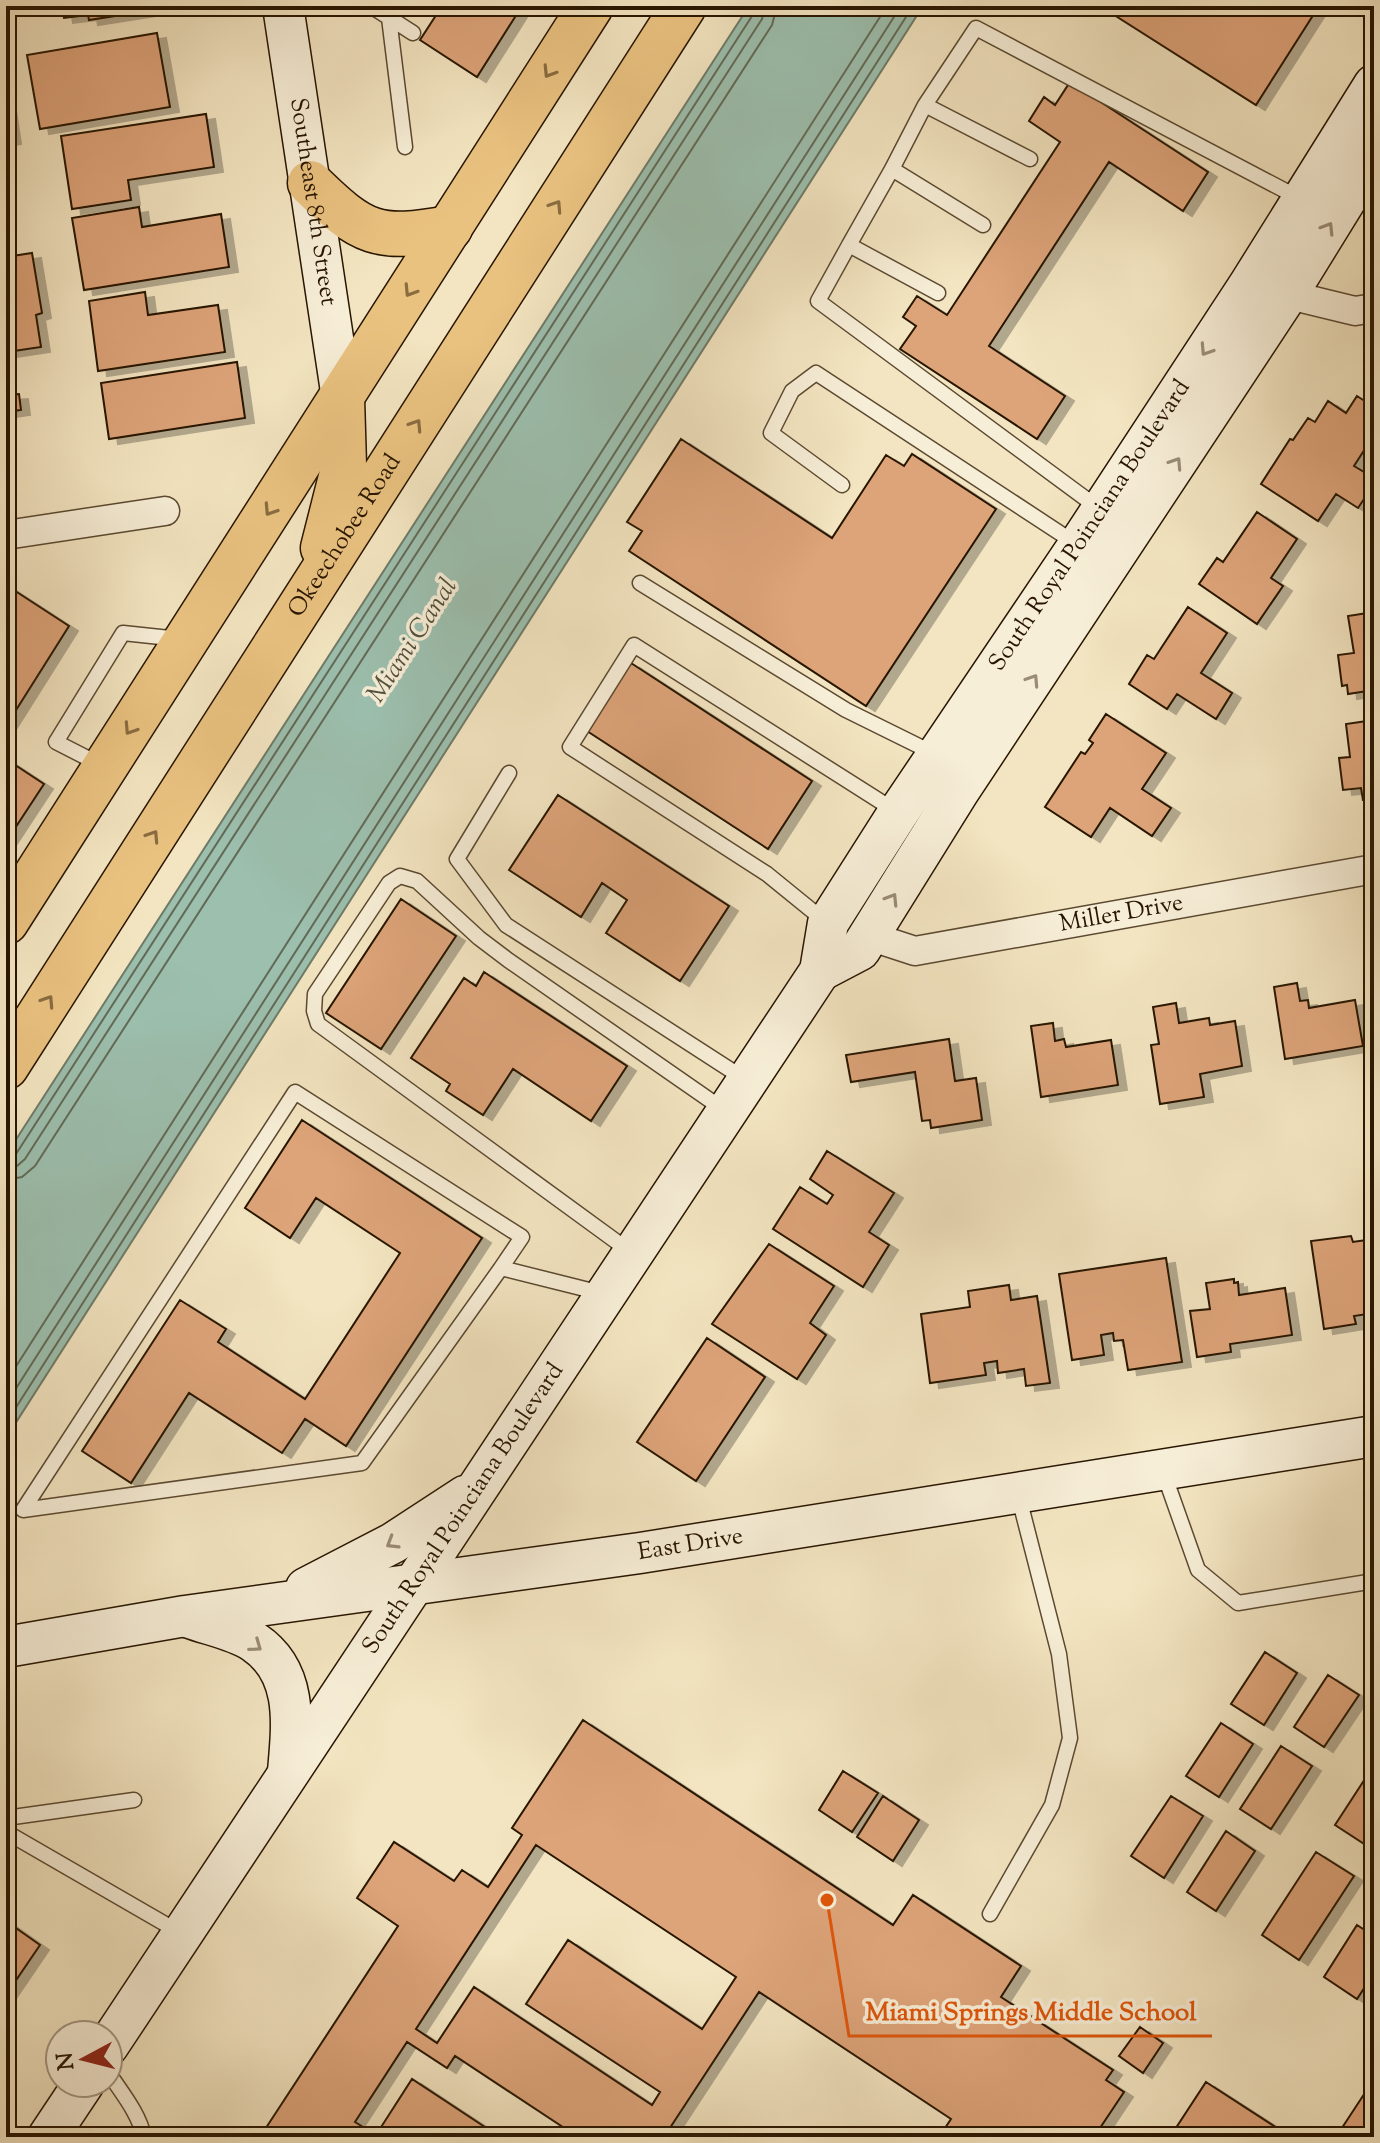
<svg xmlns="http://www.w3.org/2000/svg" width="1380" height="2143" font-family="'Sorts Mill Goudy',serif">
<defs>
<filter id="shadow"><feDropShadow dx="9" dy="5" stdDeviation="0" flood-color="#0004"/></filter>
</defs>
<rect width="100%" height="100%" fill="#f3e5c1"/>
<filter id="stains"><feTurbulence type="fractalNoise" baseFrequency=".0025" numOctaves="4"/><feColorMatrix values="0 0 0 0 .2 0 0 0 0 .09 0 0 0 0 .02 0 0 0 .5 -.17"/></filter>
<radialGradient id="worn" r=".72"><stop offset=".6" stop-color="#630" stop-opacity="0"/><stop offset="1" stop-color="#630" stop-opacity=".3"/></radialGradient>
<path fill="#9cbfae" stroke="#6e7b68" stroke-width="2" d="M749 6H923L6 1438V1155Z"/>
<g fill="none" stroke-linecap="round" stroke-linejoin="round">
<path stroke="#626a57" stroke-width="2" d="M6 1158 16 1154 754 13 755 6
M6 1168 17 1166 25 1159 762 19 765 6
M6 1180 22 1177 35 1166 772 25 777 6
M6 1382 887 6
M6 1404 901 6
M6 1423 913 6"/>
</g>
<path fill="#dda379" stroke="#281500" stroke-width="2" fill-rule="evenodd" filter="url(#shadow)" d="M62 6H179L89 20 88 15 64 18Z
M442 6H522L477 77 420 40Z
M1100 6H1319L1256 105Z
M157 33 170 107 40 129 27 55Z
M1070 82 1208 172 1183 211 1109 162 989 346 1065 396 1037 439 900 349 916 326 903 317 917 296 947 315 1060 142 1029 121 1044 97 1055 105Z
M6 99 12 139 6 140Z
M206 114 214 167 128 180 131 200 72 209 61 136Z
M139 207 142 227 221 214 229 267 84 290 72 218Z
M32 253 42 313 36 315 41 347 7 352 6 257Z
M145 292 148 315 218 305 225 352 98 371 89 301Z
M237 362 245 418 109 439 101 383Z
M19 394 21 410 6 412V395Z
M1357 396 1374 407V435L1354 466 1374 478V484L1358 508 1336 494 1318 521 1261 484 1290 439 1293 440 1308 418 1315 422 1328 401 1346 413Z
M681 439 832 538 886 455 904 466 912 454 996 509 866 706 629 551 642 531 627 522Z
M1257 512 1297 539 1271 578 1283 586 1257 624 1199 584 1217 558 1223 562Z
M6 585 69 626 6 726Z
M1188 607 1227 633 1201 673 1232 693 1216 719 1177 694 1167 709 1129 684 1147 655 1154 659Z
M1374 612V690L1348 694 1347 685 1342 686 1338 655 1354 653 1348 616Z
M631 663 812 781 768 849 587 731Z
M1106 714 1166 753 1142 789 1171 808 1152 836 1110 808 1091 837 1045 807 1081 752 1085 754 1093 743 1089 740Z
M1374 720V799L1363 800 1361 788 1343 790 1339 758 1350 757 1346 724Z
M6 759 44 784 6 842Z
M558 795 729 906 680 981 606 933 627 900 602 883 581 917 509 870Z
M401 899 456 936 381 1049 326 1013Z
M484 972 627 1066 591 1121 513 1069 483 1115 446 1091 450 1084 411 1058 464 978 476 986Z
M1297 983 1300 1001 1308 1000 1309 1008 1355 1000 1363 1046 1285 1059 1274 987Z
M1176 1003 1179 1023 1209 1018 1210 1025 1235 1021 1242 1066 1200 1074 1204 1097 1160 1104 1151 1045 1159 1044 1153 1007Z
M1053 1023 1055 1041 1064 1039 1066 1047 1111 1040 1118 1085 1041 1097 1031 1026Z
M949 1039 955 1081 976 1078 982 1120 931 1128 930 1120 922 1121 915 1072 851 1082 846 1055Z
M302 1120 482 1238 346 1446 305 1419 282 1453 189 1393 131 1483 82 1451 180 1300 226 1329 218 1342 305 1399 400 1253 316 1198 290 1238 245 1208Z
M827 1151 894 1193 869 1232 889 1245 863 1287 773 1229 800 1187 827 1204 833 1195 810 1179Z
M1351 1236 1353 1242 1374 1239V1313L1354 1316 1356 1324 1324 1329 1311 1241Z
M769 1244 834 1286 810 1323 826 1335 797 1379 712 1324Z
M1166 1258 1182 1362 1128 1370 1123 1340 1114 1341 1113 1333 1101 1335 1104 1355 1072 1360 1059 1274Z
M1234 1279V1283L1238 1282 1239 1295 1285 1288 1292 1335 1230 1344 1231 1352 1197 1357 1190 1311 1210 1309 1206 1283Z
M1009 1285 1011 1300 1037 1296 1050 1383 1026 1386 1024 1369 998 1373 997 1361 984 1363 986 1375 930 1383 921 1314 970 1307 968 1291Z
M707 1338 765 1377 696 1481 637 1442Z
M1265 1652 1297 1673 1264 1725 1231 1704Z
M1328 1675 1359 1695 1324 1747 1294 1727Z
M583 1720 893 1925 913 1895 1021 1966 1001 1997 1113 2070 1106 2080 1124 2092 1094 2137H978L974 2135 973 2137H939L951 2119 759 1992 664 2137H578L455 2056 447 2068 407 2042 355 2122 376 2135 412 2079 500 2137H350L346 2135 345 2137H260L398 1926 357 1898 394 1842 454 1881 462 1870 488 1887 522 1835 512 1828ZM536 1845 736 1977 702 2029 568 1940 526 2004 660 2092 652 2105 474 1987 437 2043 416 2029Z
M1221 1723 1253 1744 1219 1797 1186 1776Z
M1281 1746 1312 1766 1271 1829 1240 1809Z
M1374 1765V1846L1372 1849 1335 1825Z
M843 1771 878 1793 852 1832 819 1810Z
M883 1796 919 1820 893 1861 857 1837Z
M1171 1796 1203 1816 1164 1878 1131 1856Z
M1226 1831 1255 1851 1216 1911 1187 1892Z
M1316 1852 1354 1876 1299 1960 1262 1935Z
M6 1921 40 1945 6 1995Z
M1357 1925 1374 1936V1973L1357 1999 1324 1977Z
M1140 2027 1163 2043 1143 2073 1119 2056Z
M1374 2079V2115L1360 2137H1336Z
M1206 2082 1291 2137H1170Z"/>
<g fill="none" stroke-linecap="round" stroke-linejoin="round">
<g stroke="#5b4930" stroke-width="17">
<path id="lane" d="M371 6 413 33
M389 18 405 147
M925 105 892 169 983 225
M1030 159 925 105 976 28 1299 198
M892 169 849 245 938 293
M849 245 818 301 1101 510
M842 485 771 433 792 391 816 373 1075 543
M640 583 846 710 933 753
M101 765 56 742 123 633 179 639
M509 773 457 859 506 925 746 1080
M826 922 767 874 570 747 634 645 897 812
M632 1253 318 1024 314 1011 315 994 389 883 400 876 417 881 479 938 508 960 724 1110
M501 1268 522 1237 295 1092 23 1510 362 1463 501 1268 601 1293
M1164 1474 1198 1570 1238 1603 1374 1581
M6 1818 134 1800
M6 1832 179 1932
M990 1914 1052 1805 1070 1738 1059 1654 1018 1494
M108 2072C121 2092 139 2113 144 2137"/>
</g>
<g stroke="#5b4930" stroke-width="31">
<g id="street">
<path d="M1273 291 1355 311 1374 308"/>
<path d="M6 535 165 511"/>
<path id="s1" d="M869 936 915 951 1374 869"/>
</g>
</g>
<g stroke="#281500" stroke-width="43">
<g id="secondary">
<path id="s2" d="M283 6 342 398"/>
<path d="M820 971 860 950 959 791 1287 295 1374 154"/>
<path d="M306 1588 393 1543 465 1496"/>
<path d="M190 1618C209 1625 236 1630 254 1642 299 1672 292 1725 288 1772"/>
<path id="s3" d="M6 1647 185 1616 640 1553 1374 1436"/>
<path id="s4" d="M108 2046 820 971 828 923 898 813 1078 546 1249 285 1374 85"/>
<path d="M48 2137 84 2083"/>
</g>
</g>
<g stroke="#281500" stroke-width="47">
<g id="highway">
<path d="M310 183C363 235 377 241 450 228"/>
<path d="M323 548 344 465 342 398"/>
<path d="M6 922 591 6"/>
<path id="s5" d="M6 1067 684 6"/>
</g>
</g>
<use href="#lane" stroke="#f7eed7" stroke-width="14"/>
<use href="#street" stroke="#f7eed7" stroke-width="28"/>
<use href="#secondary" stroke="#f7eed7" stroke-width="40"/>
<use href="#highway" stroke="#eac280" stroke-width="44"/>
</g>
<defs><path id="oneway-chevron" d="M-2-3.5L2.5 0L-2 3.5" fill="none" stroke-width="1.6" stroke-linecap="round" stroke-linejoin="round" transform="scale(2)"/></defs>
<g stroke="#896c40">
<use href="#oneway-chevron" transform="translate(549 72) rotate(122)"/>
<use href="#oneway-chevron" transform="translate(556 206) rotate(-57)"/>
<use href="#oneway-chevron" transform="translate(410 291) rotate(122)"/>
<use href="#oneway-chevron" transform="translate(416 425) rotate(-57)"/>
<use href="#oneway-chevron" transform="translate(270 510) rotate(123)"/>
<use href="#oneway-chevron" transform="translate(130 729) rotate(123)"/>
<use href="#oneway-chevron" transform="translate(153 836) rotate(-57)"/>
<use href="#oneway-chevron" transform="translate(48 1001) rotate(-57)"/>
</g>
<g stroke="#9a8c76">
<use href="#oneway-chevron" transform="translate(1328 228) rotate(-58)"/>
<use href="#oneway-chevron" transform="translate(1206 350) rotate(123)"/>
<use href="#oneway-chevron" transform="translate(1176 463) rotate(-57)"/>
<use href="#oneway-chevron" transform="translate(1033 680) rotate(-57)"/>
<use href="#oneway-chevron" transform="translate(892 899) rotate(-58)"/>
<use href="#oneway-chevron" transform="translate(392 1543) rotate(149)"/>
<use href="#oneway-chevron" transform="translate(256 1646) rotate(36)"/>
</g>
<g text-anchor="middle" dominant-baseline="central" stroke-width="7" stroke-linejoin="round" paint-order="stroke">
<g font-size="24" fill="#281500" stroke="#f7eed7">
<text stroke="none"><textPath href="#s2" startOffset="198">Southeast 8th Street</textPath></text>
<text stroke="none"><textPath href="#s4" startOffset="1814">South Royal Poinciana Boulevard</textPath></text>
<text stroke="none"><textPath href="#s5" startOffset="630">Okeechobee Road</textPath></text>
<text stroke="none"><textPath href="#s1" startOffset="258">Miller Drive</textPath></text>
<text stroke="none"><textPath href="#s4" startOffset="644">South Royal Poinciana Boulevard</textPath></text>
<text stroke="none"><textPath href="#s3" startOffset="692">East Drive</textPath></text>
</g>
<g font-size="26" font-style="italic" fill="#51503d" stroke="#f7eed7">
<text transform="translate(413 641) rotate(-57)">Miami Canal</text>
</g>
</g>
<path fill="none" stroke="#de560b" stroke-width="3" d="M827 1900L849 2036H1212"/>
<circle fill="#de560b" stroke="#f7eed7" stroke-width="3" cx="827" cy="1900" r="8"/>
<g font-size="26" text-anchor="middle" font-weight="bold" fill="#de560b" stroke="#f7eed7" stroke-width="7" stroke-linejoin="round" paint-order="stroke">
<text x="1031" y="2020">Miami Springs Middle School</text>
</g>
<rect width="1380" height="2143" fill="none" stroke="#f3e5c1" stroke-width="32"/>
<rect x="8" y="8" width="1364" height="2127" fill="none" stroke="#281500" stroke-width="4"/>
<rect x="16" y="16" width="1348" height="2111" fill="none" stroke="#281500" stroke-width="2"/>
<g transform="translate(84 2059) rotate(263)"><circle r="38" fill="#f7eed7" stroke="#a49781" stroke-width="2"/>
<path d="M0-6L14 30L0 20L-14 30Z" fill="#8f2418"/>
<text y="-12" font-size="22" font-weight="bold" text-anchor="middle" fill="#281500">N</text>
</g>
<rect width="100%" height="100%" filter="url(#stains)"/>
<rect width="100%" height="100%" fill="url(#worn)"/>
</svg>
